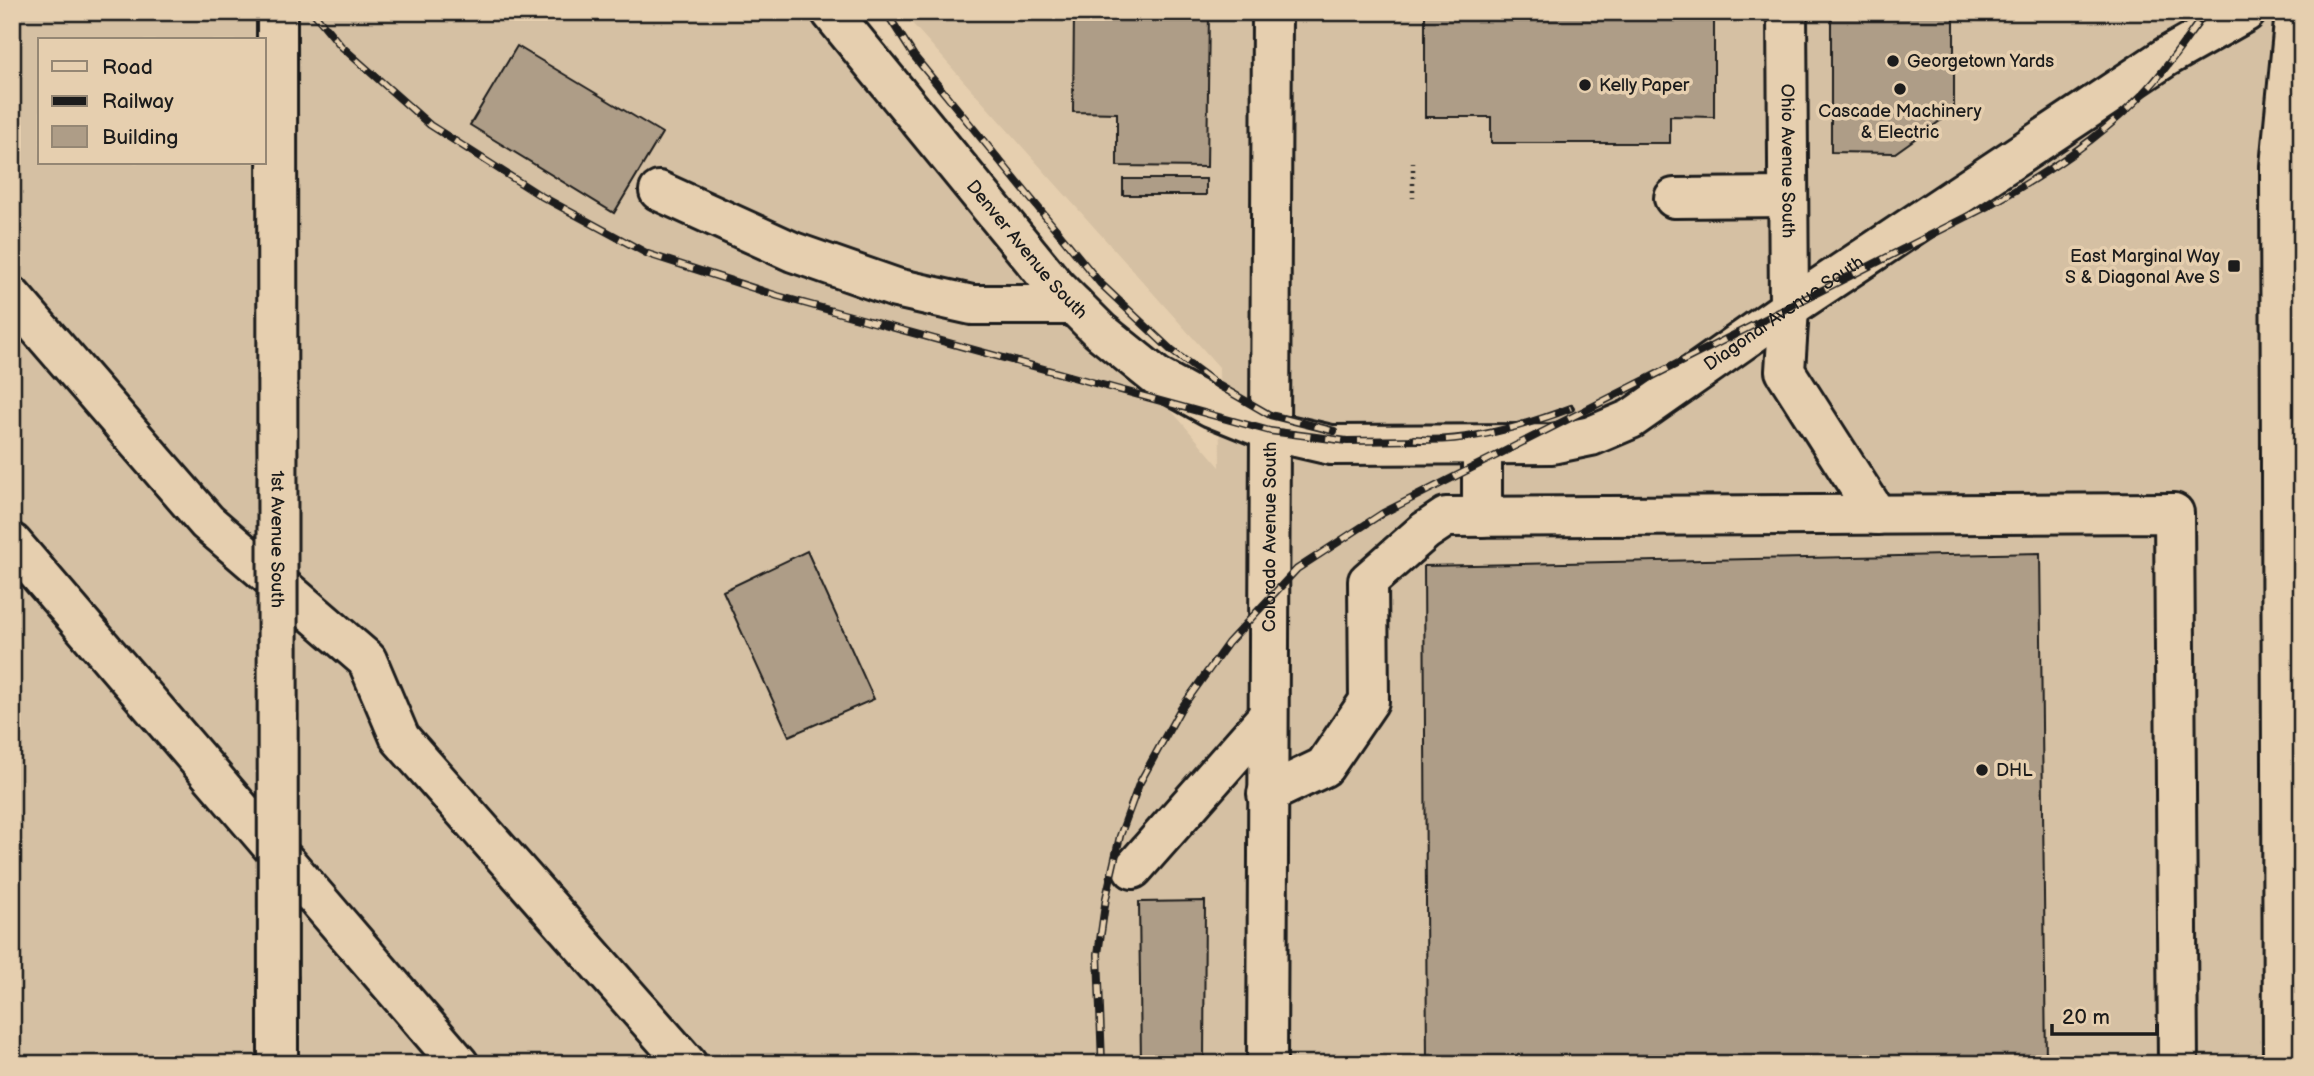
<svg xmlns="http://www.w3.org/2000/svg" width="2314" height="1076" font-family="'Balsamiq Sans',sans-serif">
<rect width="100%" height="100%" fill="#e6cfaf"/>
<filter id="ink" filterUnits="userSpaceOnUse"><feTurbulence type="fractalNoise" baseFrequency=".0143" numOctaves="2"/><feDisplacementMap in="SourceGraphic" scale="14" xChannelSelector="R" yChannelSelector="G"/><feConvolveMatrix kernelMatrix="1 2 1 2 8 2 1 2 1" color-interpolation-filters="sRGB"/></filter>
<g filter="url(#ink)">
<path fill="#d5c0a3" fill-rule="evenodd" d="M12 12H829L1220 467 1219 367 902 12H2302V1064H12ZM40 40H264V163H40Z"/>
<path fill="#ae9d87" stroke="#1c1c1c" stroke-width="2" d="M1074 12H1209L1207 167 1117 166V113L1073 112Z
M1425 12H1714V117L1670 116V143H1491V117H1425Z
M1831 12H1954V111L1895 153 1831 152Z
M517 46 662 133 614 213 470 125Z
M1123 179H1206V195H1123Z
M807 551 874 699 789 736 723 591Z
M2040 553 2046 1064H1427L1424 566Z
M1205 901 1204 1064H1141L1139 902Z"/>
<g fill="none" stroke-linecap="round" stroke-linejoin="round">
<g stroke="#1c1c1c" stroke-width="44">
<g id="minor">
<path id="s1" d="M831 12 1055 286 1100 331 1157 377 1211 407 1270 431 1331 445 1552 444 1591 436 1631 419 1789 308 2166 57 2246 12"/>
<path id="s2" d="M1787 12 1789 308 1785 371 1877 515"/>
<path d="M659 191 793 252 896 288 972 305H1074"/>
<path d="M1674 198 1788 197"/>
<path d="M12 297 207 522 367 660 400 738 687 1064"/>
<path d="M1482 517V445"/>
<path d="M12 543 459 1064"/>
<path d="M1267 794 1324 767 1369 701 1368 581 1425 531 1446 517 2174 513 2178 1064"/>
<path d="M1133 869 1268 716"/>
<path id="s3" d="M1267 1064 1272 12"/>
</g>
</g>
<g stroke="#1c1c1c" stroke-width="44">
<path id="highway" d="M2283 1064 2280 166 2295 12"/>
</g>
<path stroke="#1c1c1c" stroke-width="4.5" stroke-dasharray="2 5" stroke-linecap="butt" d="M1413 162V198"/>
<use href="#minor" stroke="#e6cfaf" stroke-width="38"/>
<use href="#highway" stroke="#e6cfaf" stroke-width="38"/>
<g stroke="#1c1c1c" stroke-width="8">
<path id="rail" d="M313 12 341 46 430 125 541 196 648 254 778 296 1270 431 1347 441 1424 440
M886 12 914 56 1100 283 1172 351 1218 385 1270 415 1334 431
M1414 439C1465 444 1524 426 1571 408
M1102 1064 1098 954 1106 898 1120 836 1139 784 1180 710 1228 643 1297 569 1383 513 1988 206C2045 174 2098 140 2144 93 2167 69 2186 39 2206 12"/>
</g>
<use href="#rail" stroke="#e6cfaf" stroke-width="5" stroke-dasharray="16" stroke-linecap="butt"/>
<g stroke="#1c1c1c" stroke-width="44" stroke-linecap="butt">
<g id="major-bridge">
<path id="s4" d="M277 12 278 1064"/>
</g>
</g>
<use href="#major-bridge" stroke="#e6cfaf" stroke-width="38"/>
</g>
</g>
<g fill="#1c1c1c" stroke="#e6cfaf" stroke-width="2.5">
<circle cx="1893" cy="61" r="7"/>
<circle cx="1585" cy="85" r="7"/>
<circle cx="1900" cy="89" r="7"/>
<rect x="2227" y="259" width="14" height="14" rx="3.5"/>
<circle cx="1982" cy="770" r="7"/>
</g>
<g text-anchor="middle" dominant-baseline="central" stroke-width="7" stroke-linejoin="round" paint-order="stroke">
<g font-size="18" fill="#1c1c1c" stroke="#e6cfaf" text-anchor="start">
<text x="1907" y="61">Georgetown Yards</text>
<text x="1599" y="85">Kelly Paper</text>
<text x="1900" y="111" text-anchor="middle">Cascade Machinery<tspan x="1900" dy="21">&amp; Electric</tspan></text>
<text x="2220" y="256" text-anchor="end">East Marginal Way<tspan x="2220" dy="21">S &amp; Diagonal Ave S</tspan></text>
<text x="1996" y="770">DHL</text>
</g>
<g font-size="18" fill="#1c1c1c" stroke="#e6cfaf">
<text stroke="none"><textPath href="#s2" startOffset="149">Ohio Avenue South</textPath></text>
<text stroke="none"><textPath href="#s1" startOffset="308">Denver Avenue South</textPath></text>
<text stroke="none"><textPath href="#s1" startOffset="1169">Diagonal Avenue South</textPath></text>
<text stroke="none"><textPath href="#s4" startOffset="527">1st Avenue South</textPath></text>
<text stroke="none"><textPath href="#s3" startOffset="527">Colorado Avenue South</textPath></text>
</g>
</g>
<rect width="2314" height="1076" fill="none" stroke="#e6cfaf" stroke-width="42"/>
<rect x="21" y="21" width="2272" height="1034" fill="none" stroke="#1c1c1c" stroke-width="2.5" filter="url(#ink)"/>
<rect x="38" y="38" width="228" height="126" fill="#e6cfaf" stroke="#958774" stroke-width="2"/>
<rect x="52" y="61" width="35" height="10" fill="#e6cfaf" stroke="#958774" stroke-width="2"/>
<text x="102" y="74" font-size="21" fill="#1c1c1c">Road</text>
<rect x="52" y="96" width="35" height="10" fill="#1c1c1c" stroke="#958774" stroke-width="2"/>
<text x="102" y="108" font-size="21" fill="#1c1c1c">Railway</text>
<rect x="52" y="126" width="35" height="21" fill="#ae9d87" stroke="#958774" stroke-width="2"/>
<text x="102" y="144" font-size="21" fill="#1c1c1c">Building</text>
<path d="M2052 1024v10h105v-10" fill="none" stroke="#1c1c1c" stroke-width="3.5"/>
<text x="2062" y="1024" font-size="21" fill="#1c1c1c" stroke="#e6cfaf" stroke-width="5" paint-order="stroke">20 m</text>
</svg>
